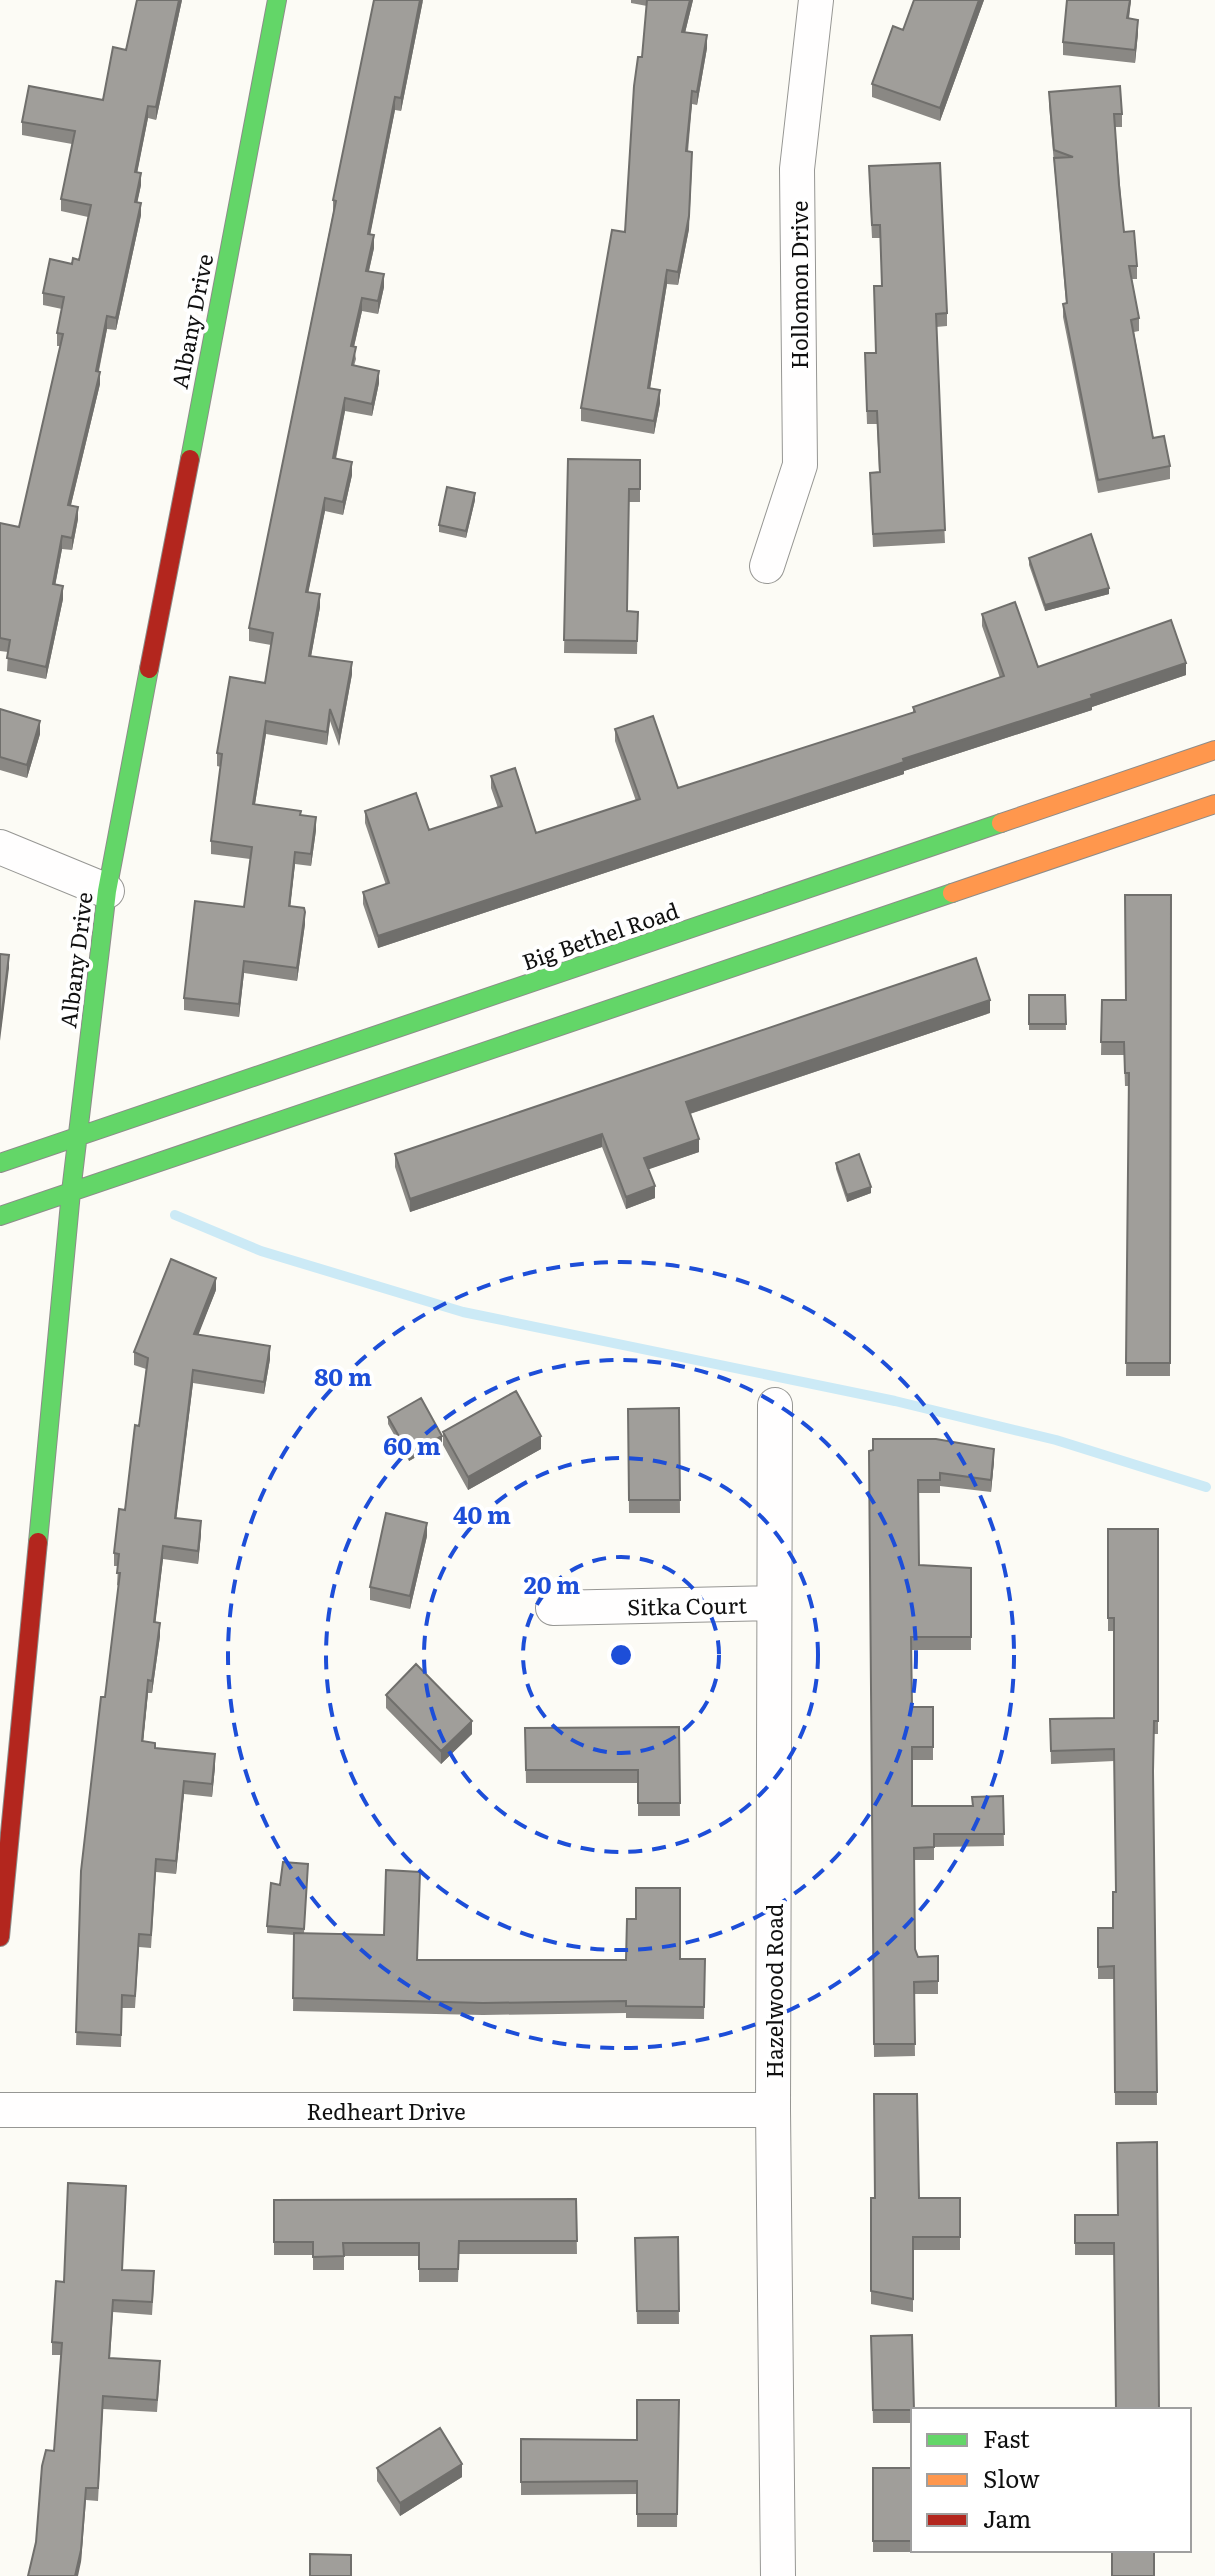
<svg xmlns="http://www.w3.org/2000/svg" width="1215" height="2576" font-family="Literata,serif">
<rect width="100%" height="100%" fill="#fcfbf5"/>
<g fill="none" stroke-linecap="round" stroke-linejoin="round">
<path stroke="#cceaf6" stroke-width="10" d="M175 1215 261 1251 463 1312 895 1401 1056 1440 1206 1487"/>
<g stroke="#969693" stroke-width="36">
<path id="street" d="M767 566 800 465 797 169 816 0
M0 847 107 891
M775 1405 773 2110 778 2576
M553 1608 774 1603
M0 2110H773"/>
</g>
<g stroke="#8d8c8a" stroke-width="20">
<path id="fast" d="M190 459 277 0
M0 1163 1001 823
M0 1216 952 893
M38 1542 71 1192 107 891 149 669"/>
</g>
<g stroke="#8d8c8a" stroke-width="20">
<path id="slow" d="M1001 823 1215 750
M952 893 1215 804"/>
</g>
<g stroke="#8d8c8a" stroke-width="20">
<path id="jam" d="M149 669 190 459
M0 1937 38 1542"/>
</g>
<use href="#street" stroke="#fffefe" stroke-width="34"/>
<use href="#fast" stroke="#63d668" stroke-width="18"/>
<use href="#slow" stroke="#ff974d" stroke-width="18"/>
<use href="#jam" stroke="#b3261e" stroke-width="18"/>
</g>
<path fill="#8a8884" d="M182 0 156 120 148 118 137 172 141 185 137 202 141 215 116 330 107 329 99 371 100 384 71 505 78 519 72 550 62 549 55 585 63 599 46 679 7 671 8 652 0 651V523L19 527 60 346H57V333L62 309 43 305V293L72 264 79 260 88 217 61 211V199L72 144 22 135V122L103 100 126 50Z
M423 0 401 111 395 110 370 234 374 248 369 271 384 287 378 314 362 311 354 347 356 359 354 366 379 383 372 416 345 411 336 459 352 475 343 515 325 511 308 592 320 607 311 656 352 674 339 746 330 721 327 745 266 734 255 804 301 815 316 830 311 866 295 864 290 906 305 924 297 981 244 973 239 1017 184 1010V998L244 907 250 859 211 854V841L221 767 217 766V753L265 683 271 645 249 641V628L333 213V200Z
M631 0H693L685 33 707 48 697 105 692 104 688 152 689 229 678 285 667 284 650 388 660 403 654 434 581 421V408L625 232 647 6 631 3Z
M914 0H984L940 121 872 97V84L903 30Z
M1067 0H1131L1129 19 1138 33 1135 63 1063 55V42Z
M1049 92 1122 114V127H1115L1124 232 1137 266V279H1132L1139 318V331L1134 332 1153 438 1170 466V479L1098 493 1063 317V304L1066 303 1049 105Z
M869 179 947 313V326L936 327 945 543 873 547 870 486 879 472 877 424H867L865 366 875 353 882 286 880 238H872Z
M568 459 640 460V502H629L627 611 638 612 637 654 564 653Z
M475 500 466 538 439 532V525Z
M1029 558 1109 594 1045 611 1029 565Z
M982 614 1038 667 1186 675 1092 707V710L904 771V774L378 948 363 904V892L386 885 365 823V811L429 830 498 808 491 788V776L536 833 636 801 615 741V729L678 788 913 713V707L1000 678 982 626Z
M0 709 40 734 27 778 0 770Z
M1171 895 1170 1376H1126L1129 1086H1125L1124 1055H1101L1102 1000H1126Z
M1029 995H1065L1066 1030H1029Z
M990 1013 690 1114 699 1152 648 1169 655 1198 626 1209 602 1147 410 1212 395 1167V1154Z
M836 1163 871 1193 847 1202 836 1169Z
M216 1290 198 1334 270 1359 264 1394 193 1383 176 1518 201 1534 198 1564 163 1559 155 1623 160 1636 152 1693H148L143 1741 155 1748 215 1767 212 1797 184 1794 176 1874 156 1872 151 1948 139 1947 135 2008H122L121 2047 76 2045 81 1871 105 1697 119 1586 117 1585 118 1566H114V1553L125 1510 139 1426 146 1369 134 1365V1352Z
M679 1408 680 1513H629L628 1409Z
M388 1417 442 1442 409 1461 388 1424Z
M443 1432 541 1449 468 1490 443 1445Z
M873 1450 994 1461 991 1492 940 1486V1493H918L919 1565 971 1568V1650H911L912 1707H933V1760H912V1806H973L1003 1796 1004 1846 934 1847V1860H915V1949L918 1957 938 1981V1994H914L915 2056 874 2057 869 1463Z
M1108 1529H1158V1734H1154L1153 1776 1157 2105H1115L1114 1979H1098V1928H1113L1116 1892 1114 1761 1051 1764 1050 1719 1114 1718V1631H1108Z
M427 1536 410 1609 370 1600V1587Z
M386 1695 472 1734 441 1764 386 1708Z
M679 1727 680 1816H638V1783H526L525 1728Z
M308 1864 304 1933 417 1960 705 1959 704 2019 626 2018V2013L483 2015 293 2011 294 1935 267 1933V1926L280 1885Z
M126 2198 122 2270 154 2283 152 2315 113 2312 110 2358 160 2373 157 2412 103 2409 98 2501 86 2500 81 2562 36 2542 54 2451 61 2355H52V2342L64 2282Z
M871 2198H960V2250H913V2312L871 2304Z
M576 2199 577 2254H459L458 2282H419V2256H344V2270H313V2255H274V2200Z
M1075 2215H1118L1114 2255H1075Z
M678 2237 679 2324H637L635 2238Z
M871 2336 913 2410V2423H873Z
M679 2400 677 2527H637V2494L521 2495V2439L637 2440Z
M377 2468 462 2477 400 2516 377 2481Z
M873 2468H913L914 2552H873Z"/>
<path fill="#706f6c" d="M179 0H182L156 120V107Z
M420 0H423L401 111V98Z
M690 0H693L682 45V32Z
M979 0H984L940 121V108Z
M1130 0H1131L1127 31V18Z
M1138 20V33L1135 63V50Z
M707 35V48L697 105V92Z
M692 91V104L686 164V151Z
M395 97V110L368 246V234Z
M148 106V118L135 184V172Z
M692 165 689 229 678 285V272Z
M141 173V185L135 214V202Z
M141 203V215L116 330V318Z
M374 235V248L366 283V271Z
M667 270V284L648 401V388Z
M384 274V287L378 314V301Z
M362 298V311L351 359V346Z
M107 316V329L96 383V371Z
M379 371V383L372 416V404Z
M100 372V384L68 517V505Z
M660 390V403L654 434V421Z
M345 398V411L333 471V458Z
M352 462V475L343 515V502Z
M475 493V500L466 538V531Z
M325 498V511L306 604V592Z
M78 507V519L72 550V538Z
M62 536V549L53 597V584Z
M63 586V599L46 679V667Z
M1109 588V594L1045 611V605Z
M320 594V607L309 668V656Z
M352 662V674L339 746V733Z
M1186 663V675L1092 707V710L904 771V774L378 948V936Z
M330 709V721L327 745V732Z
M40 721V734L27 778V765Z
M266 721V734L253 817V804Z
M316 817V830L311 866V854Z
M295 852V864L289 919V906Z
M305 912V924L297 981V968Z
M9 955V968L0 1041V1028Z
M244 961V973L239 1017V1004Z
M990 1000V1013L686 1115V1102Z
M602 1134V1147L410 1212V1199Z
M699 1139V1152L644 1171V1158Z
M655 1186V1198L626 1209V1197Z
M871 1187V1193L847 1202V1195Z
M216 1278V1290L194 1346V1334Z
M270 1346V1359L264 1394V1382Z
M193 1370V1383L175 1530V1518Z
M442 1436V1442L409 1461V1454Z
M541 1436V1449L468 1490V1477Z
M994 1449V1461L991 1492V1480Z
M201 1521V1534L198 1564V1551Z
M427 1523V1536L410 1609V1596Z
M163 1546V1559L154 1635V1622Z
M160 1623V1636L152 1693V1681Z
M148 1680V1693L142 1754V1741Z
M472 1721V1734L441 1764V1751Z
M215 1754V1767L212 1797V1784Z
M184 1781V1794L176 1874V1861Z
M462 2464V2477L400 2516V2503Z
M86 2488 81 2562 78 2576H75Z"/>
<path fill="#a09e9a" stroke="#706f6c" stroke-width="2" d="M137 0H179L156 107 148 106 135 172 141 173 135 202 141 203 116 318 107 316 96 371 100 372 68 505 78 507 72 538 62 536 53 584 63 586 46 667 7 658 10 640 0 638V523L19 527 63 334 57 333 64 297 43 293 50 259 72 264 73 258 79 260 91 205 61 199 75 131 22 122 29 86 103 100 113 47 126 50Z
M374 0H420L401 98 395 97 368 234 374 235 366 271 384 274 378 301 362 298 351 346 356 347 352 365 379 371 372 404 345 398 333 458 352 462 343 502 325 498 306 592 320 594 309 656 352 662 339 733 330 709 327 732 266 721 253 804 301 811 300 815 316 817 311 854 295 852 289 906 304 908 305 912 297 968 244 961 239 1004 184 998 195 901 244 907 252 847 211 841 222 754 217 753 230 677 265 683 273 633 249 628 336 201 333 200Z
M647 0H690L682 32 707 35 697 92 692 91 686 151 692 152 689 216 678 272 667 270 648 388 660 390 654 421 581 408 612 230 625 232 634 86 638 57H642Z
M914 0H979L940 108 872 84 893 26 903 30Z
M1067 0H1130L1127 18 1138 20 1135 50 1063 42Z
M1120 86 1122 114H1114L1119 185 1124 232 1134 231 1137 266H1129L1139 318 1131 320 1153 438 1164 436 1170 466 1098 480 1063 304 1067 303 1054 158 1073 157 1054 150 1049 92Z
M940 163 947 313 936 314 945 530 873 534 870 473 880 472 877 411H867L865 353H876L874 286H882L880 225H872L869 166Z
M568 459 640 460V489H629L627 611 638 612 637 641 564 640Z
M447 487 475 493 466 531 439 525Z
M1091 534 1109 588 1045 605 1029 558Z
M1015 602 1038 667 1171 620 1186 663 1091 695 1092 698 903 759 904 762 378 936 363 892 389 883 365 811 416 793 429 830 502 806 491 776 515 768 536 833 640 799 615 729 653 716 678 788 915 712 913 707 1004 676 982 614Z
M0 709 40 721 27 765 0 757Z
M1125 895H1171L1170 1363H1126L1129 1073H1125L1124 1042H1101L1102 1000H1126Z
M0 954 9 955 0 1028Z
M976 958 990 1000 686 1102 699 1139 644 1158 655 1186 626 1197 602 1134 410 1199 395 1154Z
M1029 995H1065L1066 1024H1029Z
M859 1154 871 1187 847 1195 836 1163Z
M171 1259 216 1278 194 1334 270 1346 264 1382 193 1370 175 1518 201 1521 198 1551 163 1546 154 1622 160 1623 152 1681 148 1680 142 1741 155 1743V1748L215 1754 212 1784 184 1781 176 1861 156 1859 151 1935 139 1934 135 1996 122 1995 121 2035 76 2032 81 1871 101 1697H105L120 1573H117L119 1554 114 1553 119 1509 125 1510 135 1425 139 1426 148 1358 134 1352Z
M516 1391 541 1436 468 1477 443 1432Z
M421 1398 442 1436 409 1454 388 1417Z
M679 1408 680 1500H629L628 1409Z
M873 1439H936L994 1449 991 1480 940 1473V1480H918L919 1565 971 1568V1637H911L912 1707H933V1747H912V1806H973L972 1797 1003 1796 1004 1834H934V1847L914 1848 915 1949 918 1957 938 1956V1981L914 1982 915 2044H874L869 1451 873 1450Z
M386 1513 427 1523 410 1596 370 1587Z
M1108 1529H1158V1721H1154L1153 1771 1157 2092H1115L1114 1966 1098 1967V1928H1113V1892H1116L1114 1749 1051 1751 1050 1719 1114 1718V1618H1108Z
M416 1664 472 1721 441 1751 386 1695Z
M679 1727 680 1803H638V1770H526L525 1728Z
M283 1862 308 1864 304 1929 267 1926 271 1883 280 1885Z
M386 1870 420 1872 417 1960H626L627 1919H636V1888H680V1959H705L704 2007 626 2006V2001L483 2003 293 1998 294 1933 384 1935Z
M874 2094H917L919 2198H960V2237H913V2299L871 2291V2198H875Z
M1157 2142 1159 2410H1116L1114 2243H1075V2215H1118L1117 2143Z
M68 2183 126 2186 122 2270 154 2271 152 2302 113 2300 109 2358 160 2361 157 2400 103 2396 98 2488H86L81 2550 75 2576H28L36 2542 42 2466 46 2450 54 2451 62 2343 52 2342 56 2281 64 2282Z
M576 2199 577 2241H459L458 2269H419V2243H343L344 2256 313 2257V2242H274V2200Z
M678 2237 679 2311H637L635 2238Z
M912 2335 914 2410H873L871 2336Z
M637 2400H679L677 2514H637V2481L521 2482V2439L637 2440Z
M440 2428 462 2464 400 2503 377 2468Z
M873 2468H913V2541H873Z
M1112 2550H1154V2576H1112Z
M310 2554 351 2555V2576H310Z"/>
<g fill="none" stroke="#1d4ed8" stroke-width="4" stroke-dasharray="14 10">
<circle cx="621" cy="1655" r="98"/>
<circle cx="621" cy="1655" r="197"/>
<circle cx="621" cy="1655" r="295"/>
<circle cx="621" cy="1655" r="393"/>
</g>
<g text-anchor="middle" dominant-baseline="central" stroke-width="8" stroke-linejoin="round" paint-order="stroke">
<g font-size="22" fill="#101010" stroke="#fff">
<text transform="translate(798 285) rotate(-90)">Hollomon Drive</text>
<text transform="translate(191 321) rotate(-79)">Albany Drive</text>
<text transform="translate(600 935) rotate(-19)">Big Bethel Road</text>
<text transform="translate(75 960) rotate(-83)">Albany Drive</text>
<text transform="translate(687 1605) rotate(-1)">Sitka Court</text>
<text transform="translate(773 1991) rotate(-90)">Hazelwood Road</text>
<text x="386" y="2110">Redheart Drive</text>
</g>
</g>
<circle cx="621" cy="1655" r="12" fill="#1d4ed8" stroke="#fff" stroke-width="4"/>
<g font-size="24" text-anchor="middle" font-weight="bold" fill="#1d4ed8" stroke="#fff" stroke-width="8" stroke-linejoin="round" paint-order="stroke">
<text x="343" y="1386">80 m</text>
<text x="412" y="1455">60 m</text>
<text x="482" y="1524">40 m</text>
<text x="552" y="1594">20 m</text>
</g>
<rect x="911" y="2408" width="280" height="144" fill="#ffffff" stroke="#9f9f9f" stroke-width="2"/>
<rect x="927" y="2434" width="40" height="12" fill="#63d668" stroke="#9f9f9f" stroke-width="2"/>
<text x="983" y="2448" font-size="24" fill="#101010">Fast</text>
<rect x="927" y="2474" width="40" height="12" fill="#ff974d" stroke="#9f9f9f" stroke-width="2"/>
<text x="983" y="2488" font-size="24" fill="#101010">Slow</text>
<rect x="927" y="2514" width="40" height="12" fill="#b3261e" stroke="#9f9f9f" stroke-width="2"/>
<text x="983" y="2528" font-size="24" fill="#101010">Jam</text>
</svg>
